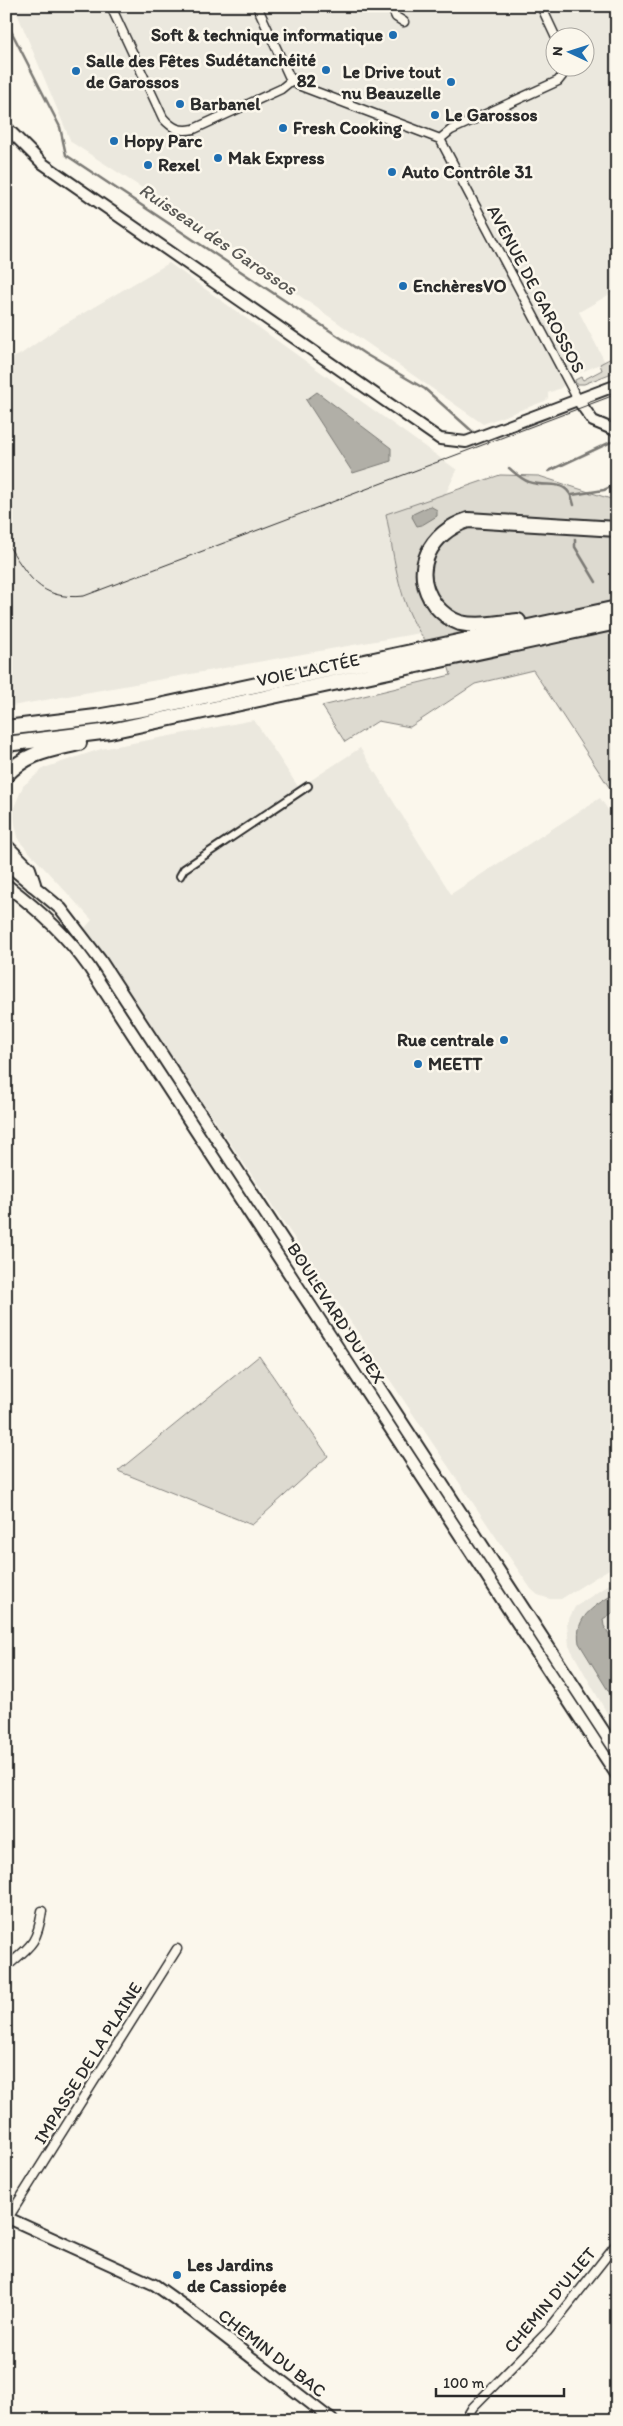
<svg xmlns="http://www.w3.org/2000/svg" width="623" height="2426" font-family="Itim,sans-serif">
<rect width="100%" height="100%" fill="#fbf7ec"/>
<filter id="ink" filterUnits="userSpaceOnUse"><feTurbulence type="fractalNoise" baseFrequency=".02" numOctaves="2"/><feDisplacementMap in="SourceGraphic" scale="10" xChannelSelector="R" yChannelSelector="G"/><feConvolveMatrix kernelMatrix="1 2 1 2 8 2 1 2 1" color-interpolation-filters="sRGB"/></filter>
<g filter="url(#ink)">
<path fill="#ebe8de" fill-rule="evenodd" d="M14 6H617V225L609 230 617 242V290L579 312 605 362 572 376 561 388 548 393V398L545 401 483 424 184 215 71 142ZM556 38H586V68H556Z
M169 263 457 470 400 590 420 633 6 707V361L21 354 58 328Z
M254 720 299 788 360 748 451 894 600 798 617 823V1564L561 1599H550L538 1595 531 1589 85 928 92 920 19 841 12 812 23 786 44 768 101 749Z
M617 1579V1731L569 1646 567 1623 575 1607Z"/>
<path fill="#dddad0" stroke="#84827e" d="M617 355V371L584 384H576L575 380 581 377 583 380 602 370 600 364Z
M500 475 539 476 617 501V782L609 787 533 670 475 684 410 727 378 721 345 742 322 706 451 675C447 655 430 649 420 633 397 597 394 554 386 514Z
M259 1356 328 1456 252 1525 118 1471Z"/>
<path fill="#b1afa7" stroke="#7b7a75" d="M317 392 391 448V461L353 473 306 400Z
M430 506 437 510V516L422 525 417 526 412 517 413 514Z
M617 1592V1610L603 1619 604 1626 617 1646V1705L579 1643C574 1615 597 1605 617 1592Z"/>
<g fill="none" stroke-linecap="round" stroke-linejoin="round">
<path stroke="#7b7a75" stroke-width="2.5" d="M6 21 60 127 66 155 365 354 425 389 473 432
M509 468C515 473 521 479 529 482 549 489 568 476 574 505
M549 471 611 442
M572 495 604 490 617 484
M575 539V547L596 582"/>
<g stroke="#2b2b2b" stroke-width="10">
<path id="pedestrian" d="M180 876 184 869 308 786"/>
</g>
<g stroke="#2b2b2b" stroke-width="11">
<path id="minor" d="M115 6 113 11 163 118C173 129 180 132 194 129L281 89 292 80
M257 6 289 76 298 85 440 139 578 400
M391 6 396 17 404 22
M541 6 556 38
M440 139 451 130 558 81 562 76 566 68
M6 1967C31 1946 37 1944 42 1911
M8 2218 177 1949
M465 2420 473 2407 547 2332 617 2243"/>
</g>
<g stroke="#2b2b2b" stroke-width="14">
<path id="tertiary" d="M6 127 42 163 440 439 466 442 617 385
M578 400 593 421 617 431
M6 2217 155 2285 190 2310 332 2420"/>
</g>
<g stroke="#2b2b2b" stroke-width="15">
<path id="secondary" d="M6 863 61 909 100 960 617 1752
M6 885C38 909 66 934 89 967L617 1775"/>
</g>
<g stroke="#2b2b2b" stroke-width="18">
<path id="trunk" d="M518 621C499 623 479 627 460 623 451 620 441 612 435 605 409 570 431 532 468 520L617 529
M6 728 96 717 159 706 617 608
M6 744 110 731 617 622
M6 775C28 752 50 750 79 743
M6 847 28 869 33 884"/>
</g>
<use href="#pedestrian" stroke="#fbf7ec" stroke-width="6"/>
<use href="#minor" stroke="#fbf7ec" stroke-width="8"/>
<use href="#tertiary" stroke="#fbf7ec" stroke-width="10"/>
<use href="#secondary" stroke="#fbf7ec" stroke-width="11"/>
<use href="#trunk" stroke="#fbf7ec" stroke-width="14"/>
<path stroke="#2b2b2b" stroke-width="1" d="M6 542C28 575 39 601 84 596L617 394"/>
</g>
</g>
<g fill="#1f6fb2" stroke="#fbf7ec" stroke-width="2">
<circle cx="393" cy="35" r="5"/>
<circle cx="326" cy="70" r="5"/>
<circle cx="76" cy="71" r="5"/>
<circle cx="451" cy="82" r="5"/>
<circle cx="180" cy="104" r="5"/>
<circle cx="435" cy="115" r="5"/>
<circle cx="283" cy="128" r="5"/>
<circle cx="114" cy="141" r="5"/>
<circle cx="218" cy="158" r="5"/>
<circle cx="148" cy="165" r="5"/>
<circle cx="392" cy="172" r="5"/>
<circle cx="403" cy="286" r="5"/>
<circle cx="504" cy="1040" r="5"/>
<circle cx="418" cy="1064" r="5"/>
<circle cx="177" cy="2275" r="5"/>
</g>
<g text-anchor="middle" dominant-baseline="central" stroke-width="5" stroke-linejoin="round" paint-order="stroke">
<g font-size="18" font-weight="bold" fill="#2b2b2b" stroke="#fbf7ec" text-anchor="start">
<text x="383" y="35" text-anchor="end">Soft &amp; technique informatique</text>
<text x="316" y="60" text-anchor="end">Sudétanchéité<tspan x="316" dy="21">82</tspan></text>
<text x="86" y="61">Salle des Fêtes<tspan x="86" dy="21">de Garossos</tspan></text>
<text x="441" y="72" text-anchor="end">Le Drive tout<tspan x="441" dy="21">nu Beauzelle</tspan></text>
<text x="190" y="104">Barbanel</text>
<text x="445" y="115">Le Garossos</text>
<text x="293" y="128">Fresh Cooking</text>
<text x="124" y="141">Hopy Parc</text>
<text x="228" y="158">Mak Express</text>
<text x="158" y="165">Rexel</text>
<text x="402" y="172">Auto Contrôle 31</text>
<text x="413" y="286">EnchèresVO</text>
<text x="494" y="1040" text-anchor="end">Rue centrale</text>
<text x="428" y="1064">MEETT</text>
<text x="187" y="2265">Les Jardins<tspan x="187" dy="21">de Cassiopée</tspan></text>
</g>
<g font-size="18" fill="#2b2b2b" stroke="#fbf7ec">
<text transform="translate(536 289) rotate(62)">AVENUE DE GAROSSOS</text>
<text transform="translate(308 670) rotate(-12)">VOIE LACTÉE</text>
<text transform="translate(336 1313) rotate(57)">BOULEVARD DU PEX</text>
<text transform="translate(88 2063) rotate(-58)">IMPASSE DE LA PLAINE</text>
<text transform="translate(550 2300) rotate(-50)">CHEMIN D'ULIET</text>
<text transform="translate(272 2353) rotate(38)">CHEMIN DU BAC</text>
</g>
<g font-size="19" font-style="italic" fill="#5a5956" stroke="#fbf7ec">
<text transform="translate(218 239) rotate(34)">Ruisseau des Garossos</text>
</g>
</g>
<rect width="623" height="2426" fill="none" stroke="#fbf7ec" stroke-width="25"/>
<rect x="12" y="12" width="598" height="2401" fill="none" stroke="#2b2b2b" stroke-width="2" filter="url(#ink)"/>
<g transform="translate(570 52) rotate(274)"><circle r="24" fill="#fbf7ec" stroke="#a8a59f"/>
<path d="M0-4L9 19L0 12L-9 19Z" fill="#1f6fb2"/>
<text y="-8" font-size="14" font-weight="bold" text-anchor="middle" fill="#2b2b2b">N</text>
</g>
<path d="M436 2388v8h128v-8" fill="none" stroke="#2b2b2b" stroke-width="2.5"/>
<text x="443" y="2388" font-size="15" fill="#2b2b2b" stroke="#fbf7ec" stroke-width="4" paint-order="stroke">100 m</text>
</svg>
